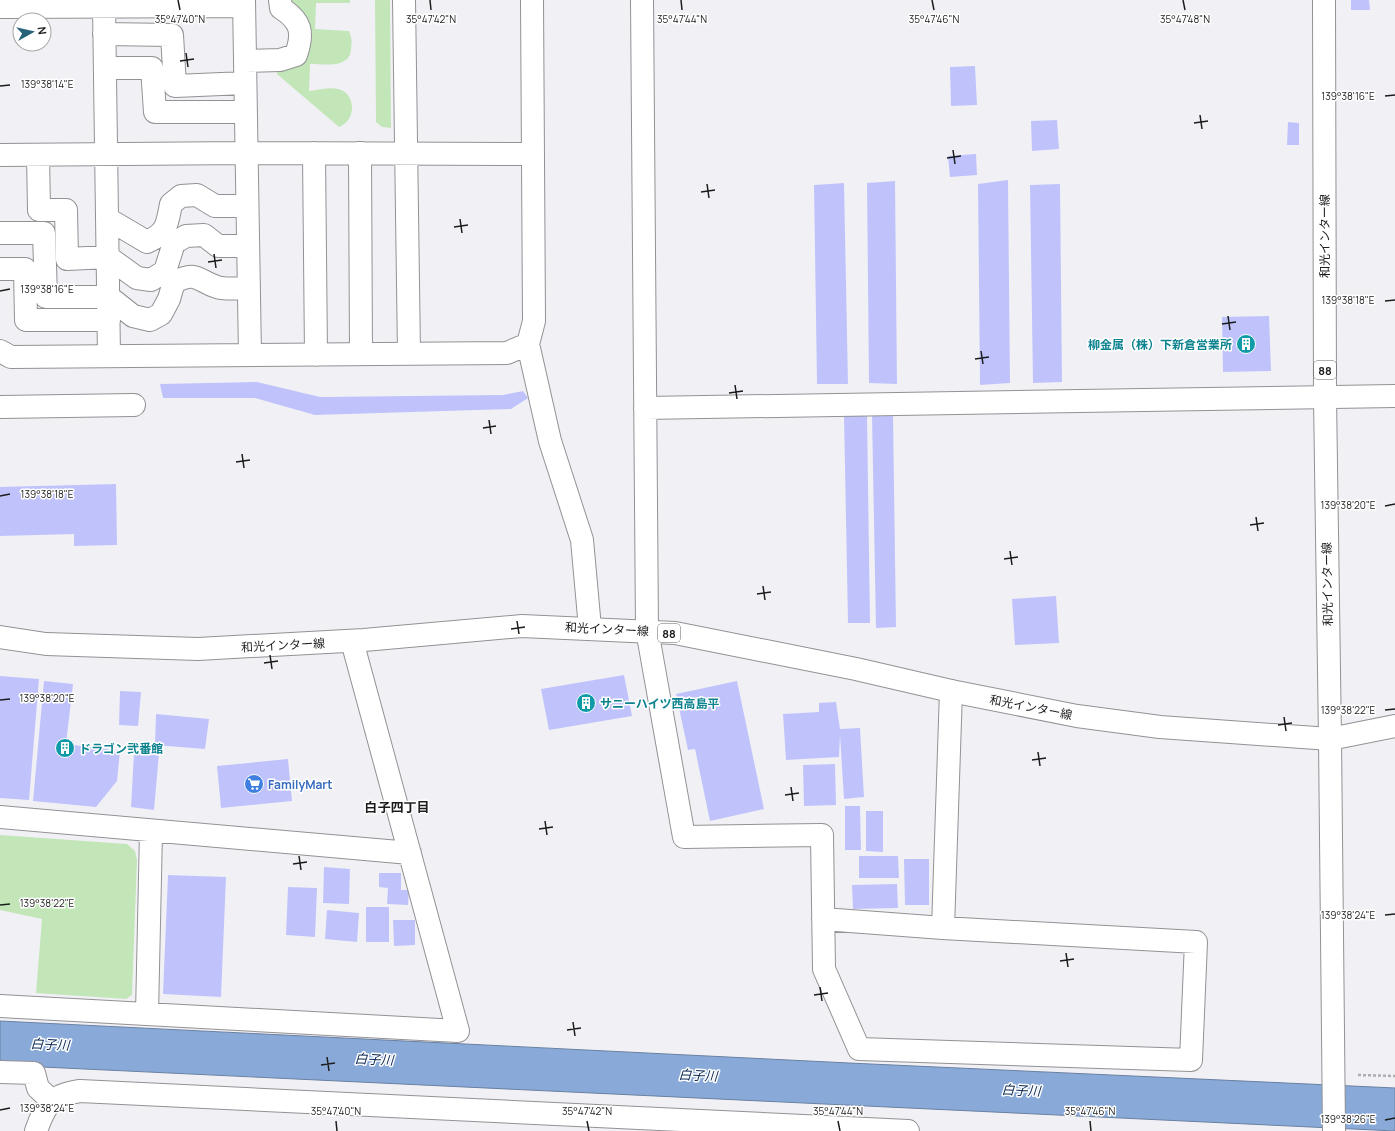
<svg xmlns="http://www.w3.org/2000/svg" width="1395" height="1131" font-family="Manrope,'Noto Sans JP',sans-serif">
<rect width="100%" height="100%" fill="#f1f1f5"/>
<path fill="#c2e6b8" d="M289 0H350V3H316L315 29 349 31C352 38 352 42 351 49 350 69 324 64 310 64L309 91C318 90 330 87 338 89 356 93 357 120 339 127L277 74V67C285 64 299 59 305 53 322 34 301 14 289 0Z
M375 0H390L391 128 382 127 376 122Z
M0 835 127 844 135 851 137 860 132 995 126 999 36 993 42 919 0 910Z"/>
<path fill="#89aad9" stroke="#6980a1" d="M0 1021 849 1063 1395 1088V1131L0 1065Z"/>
<path fill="#c0c3fb" d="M1351 0H1369L1370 10H1351Z
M975 66 977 105 951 106 950 67Z
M1057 120 1059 149 1032 151 1031 121Z
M1288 122 1299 123V145H1287Z
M976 154 977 175 950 177 948 156Z
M1008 180 1010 383 980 385 978 184Z
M895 181 897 384 869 383 867 183Z
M844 183 848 384H817L814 185Z
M1060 184 1062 382 1033 383 1030 185Z
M1269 316 1271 371 1223 372 1222 317Z
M257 382 320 397 503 395 523 391 528 398 511 409 315 415 255 398H163L160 384Z
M867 415 870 623H848L844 416Z
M872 415H893L896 627 876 628Z
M116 484 117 545 74 546V534L0 536V487Z
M1056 596 1059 643 1015 645 1012 599Z
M624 675 632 716 549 730 541 689Z
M0 676 39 679 29 800 0 798Z
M44 681 73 684 66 744 120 751 117 781 96 807 33 801Z
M737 681 764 809 710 821 695 749 688 750 676 694Z
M120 691 141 692 138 726 119 725Z
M836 702 840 729 860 728 864 797 844 799 840 735 839 757 786 760 783 714 819 712V703Z
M156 714 209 719 205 749 155 745Z
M134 753 159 754 154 810 131 807Z
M288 759 292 801 221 808 217 766Z
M835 764 836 805 804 806 803 765Z
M845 806H860L861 850H845Z
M866 811H883V852L866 851Z
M859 856H898L899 878H859Z
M904 859H929V905H905Z
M324 867 350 869 349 904 323 903Z
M379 873H401V890H409L408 905 387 904 388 888 379 887Z
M168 875 226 877 221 997 163 994Z
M897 884 898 908 853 909 852 885Z
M288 887 317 888 315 937 286 935Z
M366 907H389V942H366Z
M327 910 359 913 357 942 325 939Z
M393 920H415V945L394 946Z"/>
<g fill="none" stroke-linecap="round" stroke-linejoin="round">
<g stroke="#929295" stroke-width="24">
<path id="minor" d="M244 0 250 355
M404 0 409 354
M642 0 647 630 684 837 822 835 824 969 859 1049 1191 1060 1196 942 943 928 951 691
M104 6 109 356
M0 7 244 6
M104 34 172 35 175 86 245 83
M245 61 280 60 296 55C304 32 301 21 281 8L280 0
M105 68H152L155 112H246
M314 153 316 355
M360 153 361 354
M0 155 246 153 533 154
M38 155 39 210H66L67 259 108 257 137 278 151 280 165 271 174 243 186 236 204 235 218 246H248
M108 219 147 242C167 233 167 225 171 204L181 196 197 195 215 206H247
M0 233H44L46 297H109L133 316 150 320 161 314 169 299 174 282C198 270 197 281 217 287 226 290 239 288 248 288
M0 269H25L26 320H109
M528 344 550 441 582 540 590 628
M0 351 11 357 507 353 528 344 534 321 532 0
M0 407 134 405
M645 408 1395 396
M0 817 410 853
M823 919 943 928
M0 1006 458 1031 352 641
M147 1014 151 831
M0 1072 34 1073 38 1088 52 1101
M36 1131C45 1105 51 1095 80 1091L908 1131
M1334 1131 1330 739 1395 726"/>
</g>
<g stroke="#929295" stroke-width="24">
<path id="major" d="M0 637 46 644 198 649 364 640 522 626 675 633 856 669 951 691 1077 716 1160 727 1330 739 1325 397 1324 0"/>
</g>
<path stroke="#aeaeb1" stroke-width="2.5" stroke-dasharray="3 2" stroke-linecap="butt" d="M1358 1075 1395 1076"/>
<use href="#minor" stroke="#fff" stroke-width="22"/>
<use href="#major" stroke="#fff" stroke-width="22"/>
</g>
<path fill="none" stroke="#1d1d1e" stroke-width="1.5" d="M178 0 180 10M430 0 431 10M681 0 682 10M932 0 934 10M1183 0 1185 10M186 53 188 67M180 61 194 59M0 86 10 85M1385 96 1395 95M1200 115 1202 129M1194 123 1208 121M953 150 955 164M947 158 961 156M707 184 709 198M701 192 715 190M460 219 462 233M454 227 468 225M214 254 216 268M208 262 222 260M0 291 10 289M1385 301 1395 300M1228 316 1230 330M1222 324 1236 322M981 351 983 364M975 359 989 357M735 385 737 399M729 393 743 391M489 420 491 434M483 428 496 426M242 454 244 468M236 462 250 460M0 496 10 494M1385 506 1395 504M1256 517 1258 531M1250 525 1264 523M1010 551 1012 565M1004 559 1018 557M763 586 765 600M757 594 771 592M517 621 519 634M511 629 525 627M270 655 272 669M264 663 278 661M0 700 10 699M1385 710 1395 709M1284 717 1286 731M1278 725 1292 723M1038 752 1040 766M1032 760 1046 758M791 787 793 801M785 795 799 793M545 821 547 835M539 829 553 827M299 856 301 870M293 864 307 862M0 905 10 904M1385 915 1395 914M1066 953 1068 967M1060 961 1074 959M820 987 822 1001M814 995 828 993M573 1022 575 1036M567 1030 581 1028M327 1057 329 1071M321 1065 335 1063M0 1110 10 1108M1385 1120 1395 1118M336 1121 337 1131M587 1121 589 1131M838 1121 840 1131M1090 1121 1091 1131"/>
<defs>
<g id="building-disc" transform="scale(1)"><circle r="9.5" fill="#0f9aa8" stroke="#fff"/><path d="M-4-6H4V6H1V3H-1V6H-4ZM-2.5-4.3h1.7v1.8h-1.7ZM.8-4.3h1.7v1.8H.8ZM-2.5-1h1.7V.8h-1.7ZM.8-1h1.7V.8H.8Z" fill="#fff"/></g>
<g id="supermarket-disc" transform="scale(1)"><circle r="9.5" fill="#3f7fe0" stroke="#fff"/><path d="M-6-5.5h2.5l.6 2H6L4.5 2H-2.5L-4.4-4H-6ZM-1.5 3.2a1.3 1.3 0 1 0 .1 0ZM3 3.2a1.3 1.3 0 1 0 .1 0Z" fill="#fff"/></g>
</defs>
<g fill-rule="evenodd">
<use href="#building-disc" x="1246" y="344"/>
<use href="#building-disc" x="586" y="703"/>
<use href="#building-disc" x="65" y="748"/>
<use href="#supermarket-disc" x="254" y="784"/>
</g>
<g text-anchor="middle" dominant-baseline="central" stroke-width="3" stroke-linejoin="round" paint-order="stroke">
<g fill="#fff" stroke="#616162" stroke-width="1">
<rect x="1314" y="361" width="22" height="18" rx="3"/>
<rect x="658" y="624" width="22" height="18" rx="3"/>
</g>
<g font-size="11" font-weight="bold" fill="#1d1d1e">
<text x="1325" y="370">88</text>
<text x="669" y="633">88</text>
</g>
<g font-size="12" fill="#1d1d1e" stroke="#fff">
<text transform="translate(1324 236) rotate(-90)">和光インター線</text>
<text transform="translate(1327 584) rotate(-91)">和光インター線</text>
<text transform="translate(607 629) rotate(3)">和光インター線</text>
<text transform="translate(283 645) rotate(-3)">和光インター線</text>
<text transform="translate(1031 707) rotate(11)">和光インター線</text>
</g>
<g font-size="12" font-weight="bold" fill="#0d838f" stroke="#fff" text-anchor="start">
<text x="1232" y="344" text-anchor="end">柳金属（株）下新倉営業所</text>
<text x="600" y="703">サニーハイツ西高島平</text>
<text x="79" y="748">ドラゴン弐番館</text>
</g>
<g font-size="12" font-weight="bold" fill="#366cbe" stroke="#fff" text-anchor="start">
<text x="268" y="784">FamilyMart</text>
</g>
<g font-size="13" font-weight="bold" fill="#1d1d1e" stroke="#fff">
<text x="397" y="807">白子四丁目</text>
</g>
<g font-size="13" font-style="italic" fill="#082753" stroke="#fff">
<text transform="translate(50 1044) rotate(3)">白子川</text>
<text transform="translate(374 1059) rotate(3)">白子川</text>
<text transform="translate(698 1075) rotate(3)">白子川</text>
<text transform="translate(1021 1090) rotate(3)">白子川</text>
</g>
</g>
<g font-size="10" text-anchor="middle" fill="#1d1d1e" stroke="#fff" stroke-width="3" stroke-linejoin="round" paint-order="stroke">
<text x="180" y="23">35°47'40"N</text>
<text x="431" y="23">35°47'42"N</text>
<text x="682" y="23">35°47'44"N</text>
<text x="934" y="23">35°47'46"N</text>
<text x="1185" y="23">35°47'48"N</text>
<text x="47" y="88">139°38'14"E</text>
<text x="1348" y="100">139°38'16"E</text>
<text x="47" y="293">139°38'16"E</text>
<text x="1348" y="304">139°38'18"E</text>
<text x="47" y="498">139°38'18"E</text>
<text x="1348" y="509">139°38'20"E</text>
<text x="47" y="702">139°38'20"E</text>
<text x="1348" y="714">139°38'22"E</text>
<text x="47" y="907">139°38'22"E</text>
<text x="1348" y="919">139°38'24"E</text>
<text x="47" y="1112">139°38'24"E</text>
<text x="336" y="1115">35°47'40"N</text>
<text x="587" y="1115">35°47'42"N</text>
<text x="838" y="1115">35°47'44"N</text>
<text x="1090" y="1115">35°47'46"N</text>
<text x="1348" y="1123">139°38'26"E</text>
</g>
<g transform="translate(32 32) rotate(82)"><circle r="19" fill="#ffffff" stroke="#a5a5a5"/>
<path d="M0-3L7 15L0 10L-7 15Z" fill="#26627a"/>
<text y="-6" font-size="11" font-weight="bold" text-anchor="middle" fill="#1d1d1e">N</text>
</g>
</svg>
